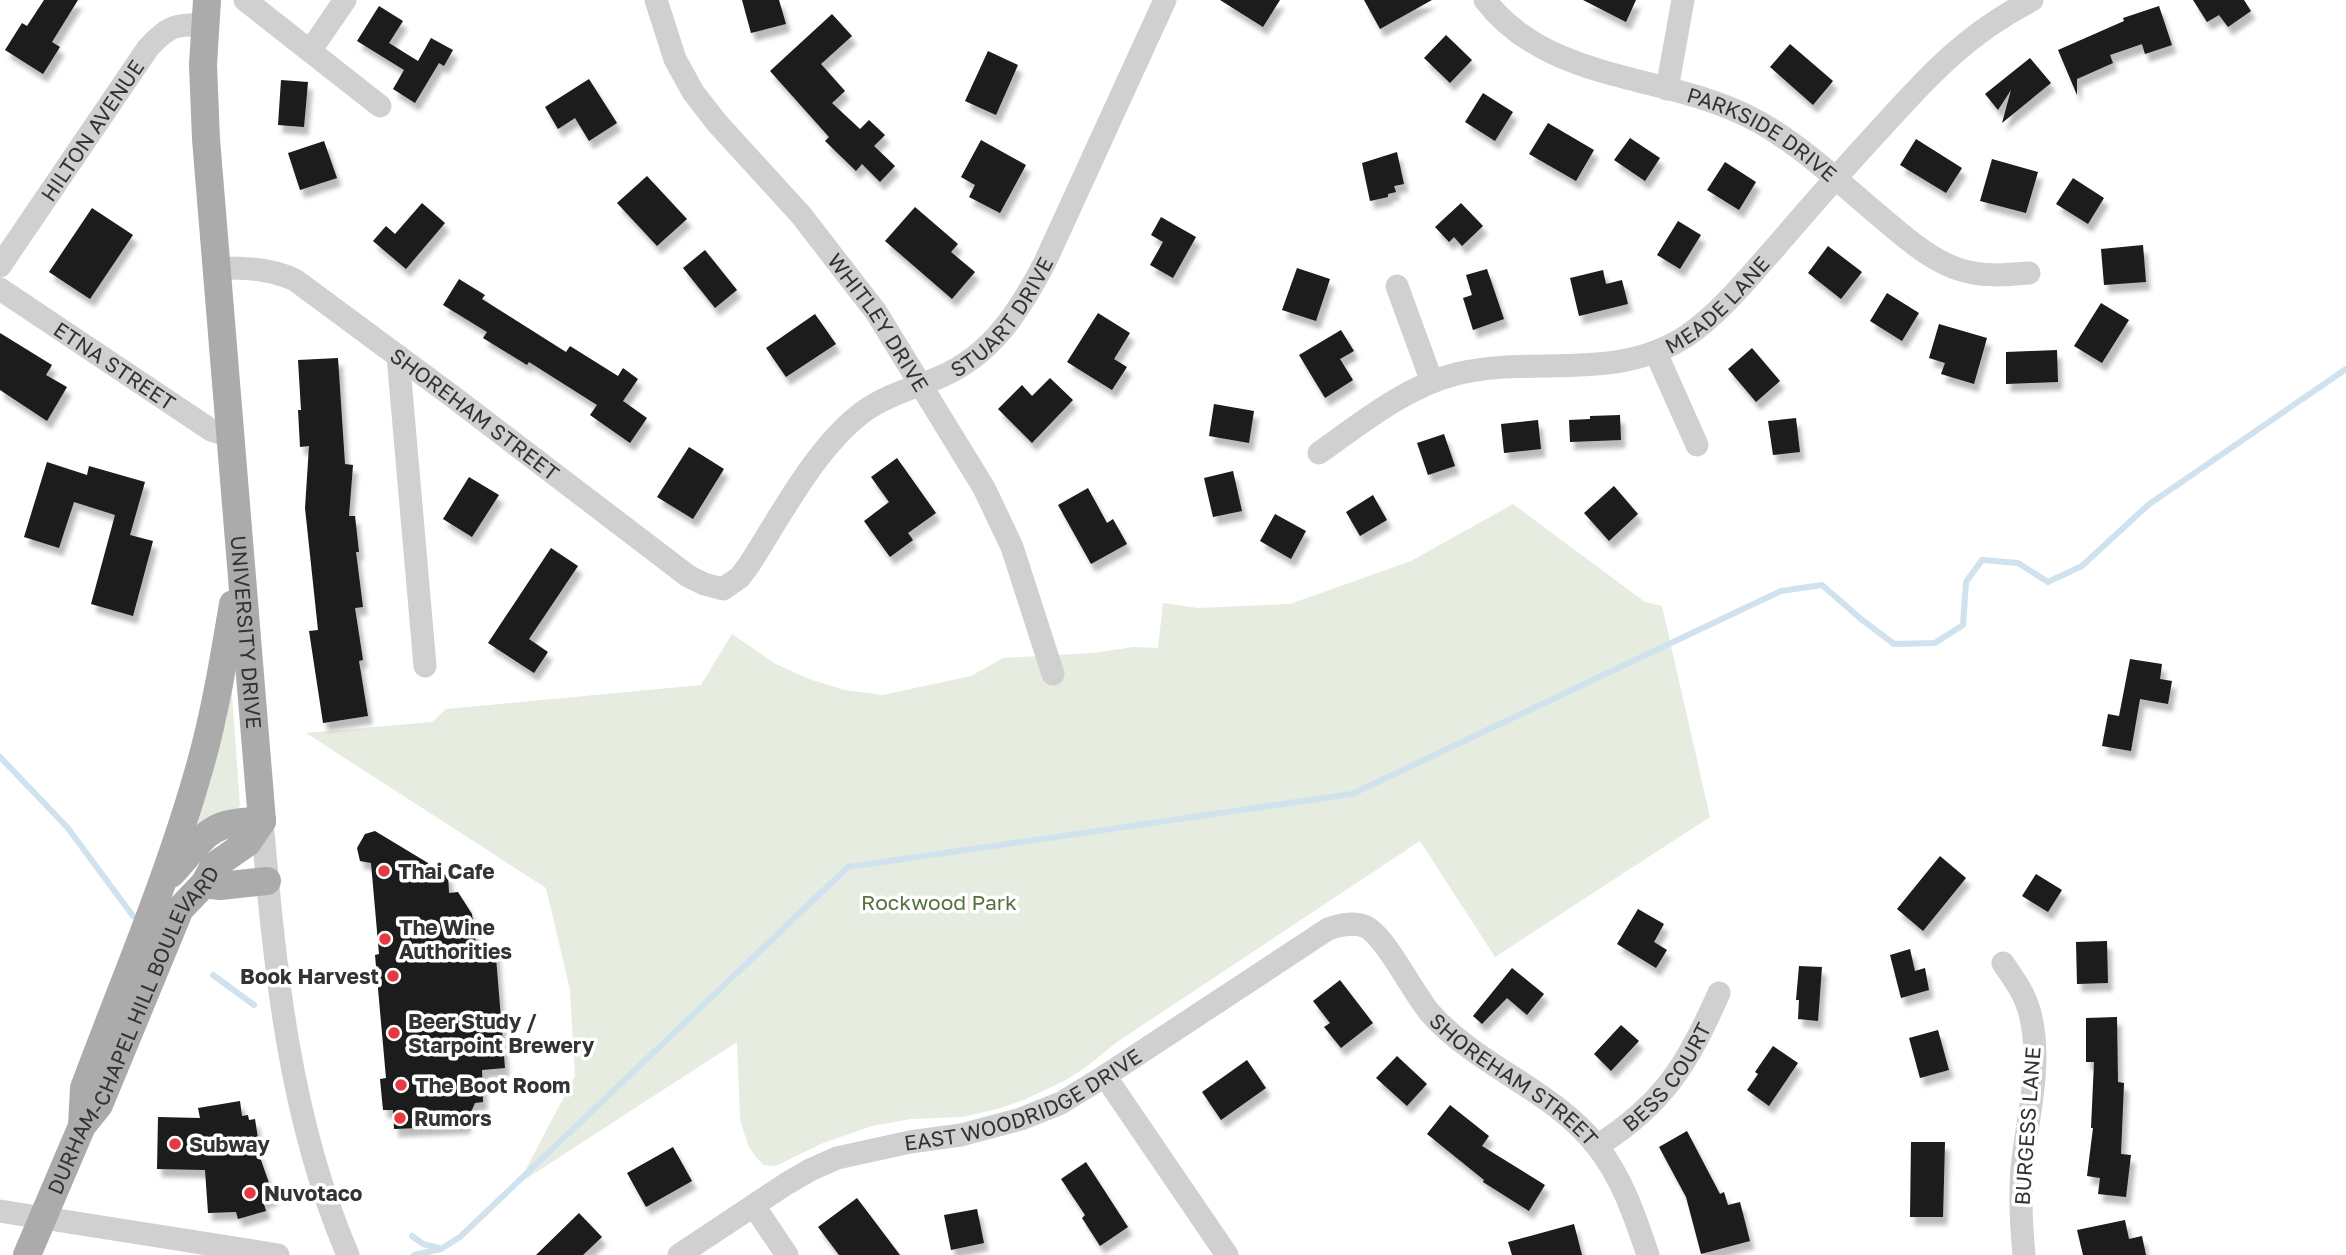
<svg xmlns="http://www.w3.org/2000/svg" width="2346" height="1255" font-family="'Golos Text',sans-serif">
<defs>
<filter id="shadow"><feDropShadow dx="4.5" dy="8" stdDeviation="2" flood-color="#0004"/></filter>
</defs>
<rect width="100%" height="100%" fill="#fff"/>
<path fill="#e6ecdf" d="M1513 504 1645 602 1662 606 1710 817 1495 957 1420 841 1117 1042 1086 1067 1064 1081 1026 1099 1001 1108 963 1117 911 1119 872 1126 823 1143 776 1166 764 1165 755 1156 748 1145 740 1120 737 1042 518 1184 575 1076 570 990 546 888 306 733 432 722 446 709 701 685 732 634 774 663 809 679 845 690 883 695 971 676 1003 658 1094 653 1133 647 1158 648 1163 603 1198 608 1290 604 1411 561Z
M231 680 240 805 238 809 188 832Z"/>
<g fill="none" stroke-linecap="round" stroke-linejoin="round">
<path stroke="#cfe2ee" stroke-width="6" d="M0 757 67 827 133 916
M213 975 254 1005
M412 1236 423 1244 439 1248
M414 1255 441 1249 460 1237 848 867 1352 794 1781 591 1822 585 1861 619 1894 644 1935 643 1963 625 1966 582 1982 560 2018 563 2048 582 2082 566 2148 505 2346 369"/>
</g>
<path fill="#1a1a1a" filter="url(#shadow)" d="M44 0H78L52 42 60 47 43 74 5 50 22 23 27 26Z
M742 0H779L786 24 751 33Z
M1220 0H1280L1263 27Z
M1364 0H1432L1380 29Z
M1583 0H1636L1626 22Z
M2193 0H2244L2251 11 2228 27 2219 15 2207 22Z
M379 6 403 21 389 43 418 61 431 38 453 50 444 66 439 63 415 103 393 89 404 70 357 41Z
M2159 6 2172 45 2145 54 2142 44 2110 55 2113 63 2077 79V95L2058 50 2124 21 2123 18Z
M832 14 852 36 821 64 845 91 832 103 860 129 869 120 885 135 874 146 895 166 880 182 862 164 856 171 825 141 829 137 770 71Z
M1446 35 1472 60 1450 83 1424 58Z
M1790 44 1833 81 1813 105 1770 67Z
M988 51 1018 65 996 115 965 101Z
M2030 58 2051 83 2002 123 2011 90 1998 110 1985 94Z
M589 79 617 123 589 141 575 118 558 129 545 107Z
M281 80 308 82 304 127 278 125Z
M1483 93 1513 112 1495 141 1465 122Z
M1548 123 1594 150 1576 181 1529 154Z
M1630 138 1660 158 1645 181 1614 160Z
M1916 139 1962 168 1946 193 1900 165Z
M981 140 1026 165 1000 213 969 197 975 185 961 177Z
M324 141 337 178 300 190 288 153Z
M1397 152 1404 184 1394 186 1396 192 1388 194V197L1370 201 1362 163Z
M1992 159 2038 172 2026 213 1980 201Z
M1725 162 1756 182 1739 210 1707 190Z
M647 176 687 219 657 246 617 203Z
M2073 178 2104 198 2088 224 2056 204Z
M422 203 445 223 406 269 373 241 386 226 395 234Z
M1461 203 1483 226 1462 246 1454 237 1449 242 1435 227Z
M915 207 958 244 951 252 975 272 952 299 885 241Z
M92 208 133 235 90 299 49 272Z
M1161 217 1196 237 1173 278 1150 265 1163 242 1151 235Z
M1678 221 1701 235 1680 269 1657 255Z
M2143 245 2146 282 2104 285 2101 249Z
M1828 246 1862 272 1841 299 1808 273Z
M705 250 737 290 715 308 683 268Z
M1297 268 1330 279 1316 321 1282 310Z
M1487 269 1504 319 1473 330 1463 298 1472 295 1466 275Z
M1603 270 1606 284 1622 280 1628 304 1579 316 1570 278Z
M459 279 485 295 482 299 566 352 570 346 618 376 623 368 638 379 623 401 647 418 630 443 590 415 597 405 529 362 527 365 483 338 487 332 443 305Z
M1887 293 1919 313 1902 341 1870 321Z
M2101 303 2129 320 2102 363 2074 346Z
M1098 313 1130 333 1114 359 1127 367 1112 390 1067 362Z
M815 314 836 344 786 377 766 348Z
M1939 324 1987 338 1974 384 1941 374 1945 363 1929 358Z
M1341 330 1354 351 1340 359 1353 380 1325 398 1299 355Z
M0 333 52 365 46 375 67 387 47 421 0 390Z
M1752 348 1780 381 1756 402 1728 369Z
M2057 350 2058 382 2006 384V352Z
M338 358 345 464 353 465 349 516H355L359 552H356L363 607 355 608 363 660 359 661 368 716 323 723 309 631 318 630 305 508 309 446 300 447 298 410H301L298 360Z
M1050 378 1073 400 1032 443 998 409 1022 385 1032 396Z
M1214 404 1254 411 1249 443 1209 436Z
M1620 415 1621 440 1570 442 1569 420 1590 419V416Z
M1796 418 1800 452 1773 455 1768 421Z
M1538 420 1541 449 1504 453 1501 424Z
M1444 434 1455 466 1428 475 1417 443Z
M689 447 724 469 693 519 657 497Z
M897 458 936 513 908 533 913 540 890 557 864 521 889 502 871 477Z
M47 462 87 475 89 466 145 482 130 535 153 541 133 616 91 604 115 515 74 502 59 548 24 537Z
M1233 471 1242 511 1213 517 1204 478Z
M469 477 499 495 472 537 443 519Z
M1614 486 1638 514 1609 541 1584 513Z
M1088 488 1107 523 1113 519 1127 544 1091 564 1058 505Z
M1373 495 1387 520 1360 536 1346 512Z
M1275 514 1306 531 1291 559 1260 541Z
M551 548 578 566 529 639 548 652 534 673 488 643Z
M2130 659 2162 664 2160 679 2172 681 2168 704 2140 699 2131 751 2102 746 2108 714 2119 716Z
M375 831 428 863 430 876 448 874 449 893 458 892 472 914 476 946 495 945 505 1068 482 1070 483 1102 475 1103 465 1126 394 1129 393 1110H383L380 1079 386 1078 375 955 379 954 371 863 360 861 357 848 365 834Z
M1940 856 1966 878 1923 931 1897 909Z
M2036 874 2062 890 2048 912 2022 896Z
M1638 909 1664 924 1654 942 1667 950 1656 968 1617 944Z
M2107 941 2108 983 2077 984 2076 942Z
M1910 949 1915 971 1925 968 1929 990 1901 998 1890 955Z
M1799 966 1822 967 1818 1021 1798 1019 1799 1000H1796Z
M1512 968 1544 994 1527 1015 1507 998 1482 1024 1473 1016Z
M1340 980 1373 1023 1341 1048 1324 1027 1330 1023 1313 1001Z
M2117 1017 2118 1082 2124 1083 2121 1154 2131 1155 2126 1197 2098 1194 2100 1178 2087 1176 2093 1128H2091L2094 1062H2086V1018Z
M1621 1025 1639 1041 1611 1071 1594 1054Z
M1938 1030 1949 1070 1920 1078 1909 1038Z
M1773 1046 1798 1063 1769 1106 1747 1090 1758 1074 1755 1072Z
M1397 1056 1427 1084 1407 1106 1376 1078Z
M1247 1060 1266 1088 1221 1120 1202 1092Z
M240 1101 242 1116 248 1115 249 1120 255 1119 259 1145 256 1146 274 1197 263 1201 266 1211 238 1219 236 1212 208 1213 205 1170 157 1169 158 1117 200 1118 198 1108Z
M1450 1105 1489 1136 1482 1146 1545 1185 1529 1211 1483 1182 1484 1180 1427 1134Z
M1687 1131 1720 1194 1724 1192 1728 1205 1740 1202 1750 1241 1701 1254 1686 1197 1659 1147Z
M1911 1142H1945L1943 1217H1910Z
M673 1147 692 1181 646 1207 627 1173Z
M1086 1162 1128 1227 1100 1246 1082 1218 1085 1215 1061 1179Z
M857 1198 900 1255H839L818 1227Z
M977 1209 984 1243 951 1250 944 1215Z
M579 1213 602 1237 583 1255H536Z
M2125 1220 2129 1239 2142 1236 2146 1255H2083L2077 1230Z
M1574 1224 1582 1255H1512L1508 1242Z"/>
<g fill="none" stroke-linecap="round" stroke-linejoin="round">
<g stroke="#d0d0d0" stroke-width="23">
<path d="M245 0 380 106"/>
<path id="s1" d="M656 0 675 59 693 92 717 123 801 215 876 312 984 488 1012 547 1053 674"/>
<path id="s2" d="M1485 0C1550 85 1671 73 1757 121 1803 146 1842 185 1882 218 1906 238 1931 261 1961 270 1984 277 2006 275 2029 273"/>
<path d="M310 51 345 0"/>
<path d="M1667 89 1683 0"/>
<path id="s3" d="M0 266 148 48C168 26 175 24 205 25"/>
<path id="s4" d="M217 268C245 268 270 268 295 280L452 396 688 576 704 584 723 589 740 577 749 565C781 515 816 447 863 412 886 395 914 388 940 377 992 355 1020 310 1045 262L1165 0"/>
<path d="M1397 286 1432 382"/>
<path id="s5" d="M0 289 211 430 231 437"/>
<path d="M1656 353 1697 445"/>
<path d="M398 356 425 666"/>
<path id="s6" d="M1319 453C1361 423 1405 387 1456 374 1533 355 1617 383 1688 335 1721 312 1747 279 1774 249 1810 207 1846 166 1883 126 1930 74 1968 33 2032 0"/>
<path d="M262 821C275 968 289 1118 348 1255"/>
<path d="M2003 963C2013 978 2024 992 2029 1010 2043 1058 2029 1110 2023 1159 2019 1191 2021 1223 2024 1255"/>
<path d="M1105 1076 1227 1255"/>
<path id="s7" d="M1597 1146C1664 1104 1688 1063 1719 993"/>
<path d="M754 1206 787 1255"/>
<path d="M0 1211 278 1255"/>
<path id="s8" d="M679 1255 786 1184 810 1170 837 1158 910 1142 961 1135 1021 1119 1061 1103 1105 1076 1328 929C1340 925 1352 922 1364 926 1385 934 1413 994 1431 1014 1479 1067 1551 1089 1596 1145 1622 1177 1635 1217 1648 1255"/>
</g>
<g stroke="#ababab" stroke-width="28">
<path id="s9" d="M207 0 203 65 206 139 262 821"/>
<path d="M171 874C206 837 205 821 262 821"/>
<path d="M204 884 220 886 267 881"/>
<path d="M82 1126 84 1088C124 981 169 876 200 766 215 713 224 658 233 604"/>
<path id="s10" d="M27 1255 82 1126 99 1105 180 909 204 884 214 866 247 843 262 821"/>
</g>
</g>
<g fill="#e63946" stroke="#fff" stroke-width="2.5">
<circle cx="384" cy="871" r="7"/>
<circle cx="385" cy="939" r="7"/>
<circle cx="393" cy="976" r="7"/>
<circle cx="394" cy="1033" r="7"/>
<circle cx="401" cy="1085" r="7"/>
<circle cx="400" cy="1118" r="7"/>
<circle cx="175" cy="1144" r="7"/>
<circle cx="250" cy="1193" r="7"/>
</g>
<g text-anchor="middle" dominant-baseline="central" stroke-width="7" stroke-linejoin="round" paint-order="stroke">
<g font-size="21" fill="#333" stroke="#fff">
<text stroke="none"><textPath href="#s3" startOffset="164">HILTON AVENUE</textPath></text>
<text stroke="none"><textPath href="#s2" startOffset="313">PARKSIDE DRIVE</textPath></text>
<text stroke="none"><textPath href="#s6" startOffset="439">MEADE LANE</textPath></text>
<text stroke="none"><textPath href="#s4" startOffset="1010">STUART DRIVE</textPath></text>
<text stroke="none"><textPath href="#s1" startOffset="396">WHITLEY DRIVE</textPath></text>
<text stroke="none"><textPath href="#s5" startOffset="138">ETNA STREET</textPath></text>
<text stroke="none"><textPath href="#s4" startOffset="304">SHOREHAM STREET</textPath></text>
<text stroke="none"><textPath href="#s9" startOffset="634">UNIVERSITY DRIVE</textPath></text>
<text stroke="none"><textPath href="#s10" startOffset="250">DURHAM-CHAPEL HILL BOULEVARD</textPath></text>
<text stroke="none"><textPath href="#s7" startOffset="100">BESS COURT</textPath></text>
<text stroke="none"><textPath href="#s8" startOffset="990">SHOREHAM STREET</textPath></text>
<text stroke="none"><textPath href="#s8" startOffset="382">EAST WOODRIDGE DRIVE</textPath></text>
<text transform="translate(2027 1126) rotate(-86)">BURGESS LANE</text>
</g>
<g font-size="21" font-weight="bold" fill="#333" stroke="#fff" text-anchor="start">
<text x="398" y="871">Thai Cafe</text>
<text x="399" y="927">The Wine<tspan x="399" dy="24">Authorities</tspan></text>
<text x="379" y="976" text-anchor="end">Book Harvest</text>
<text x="408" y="1021">Beer Study /<tspan x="408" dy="24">Starpoint Brewery</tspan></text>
<text x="415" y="1085">The Boot Room</text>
<text x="414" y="1118">Rumors</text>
<text x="189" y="1144">Subway</text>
<text x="264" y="1193">Nuvotaco</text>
</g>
<g font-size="21" fill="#56703f" stroke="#fff">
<text x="939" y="902">Rockwood Park</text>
</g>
</g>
</svg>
